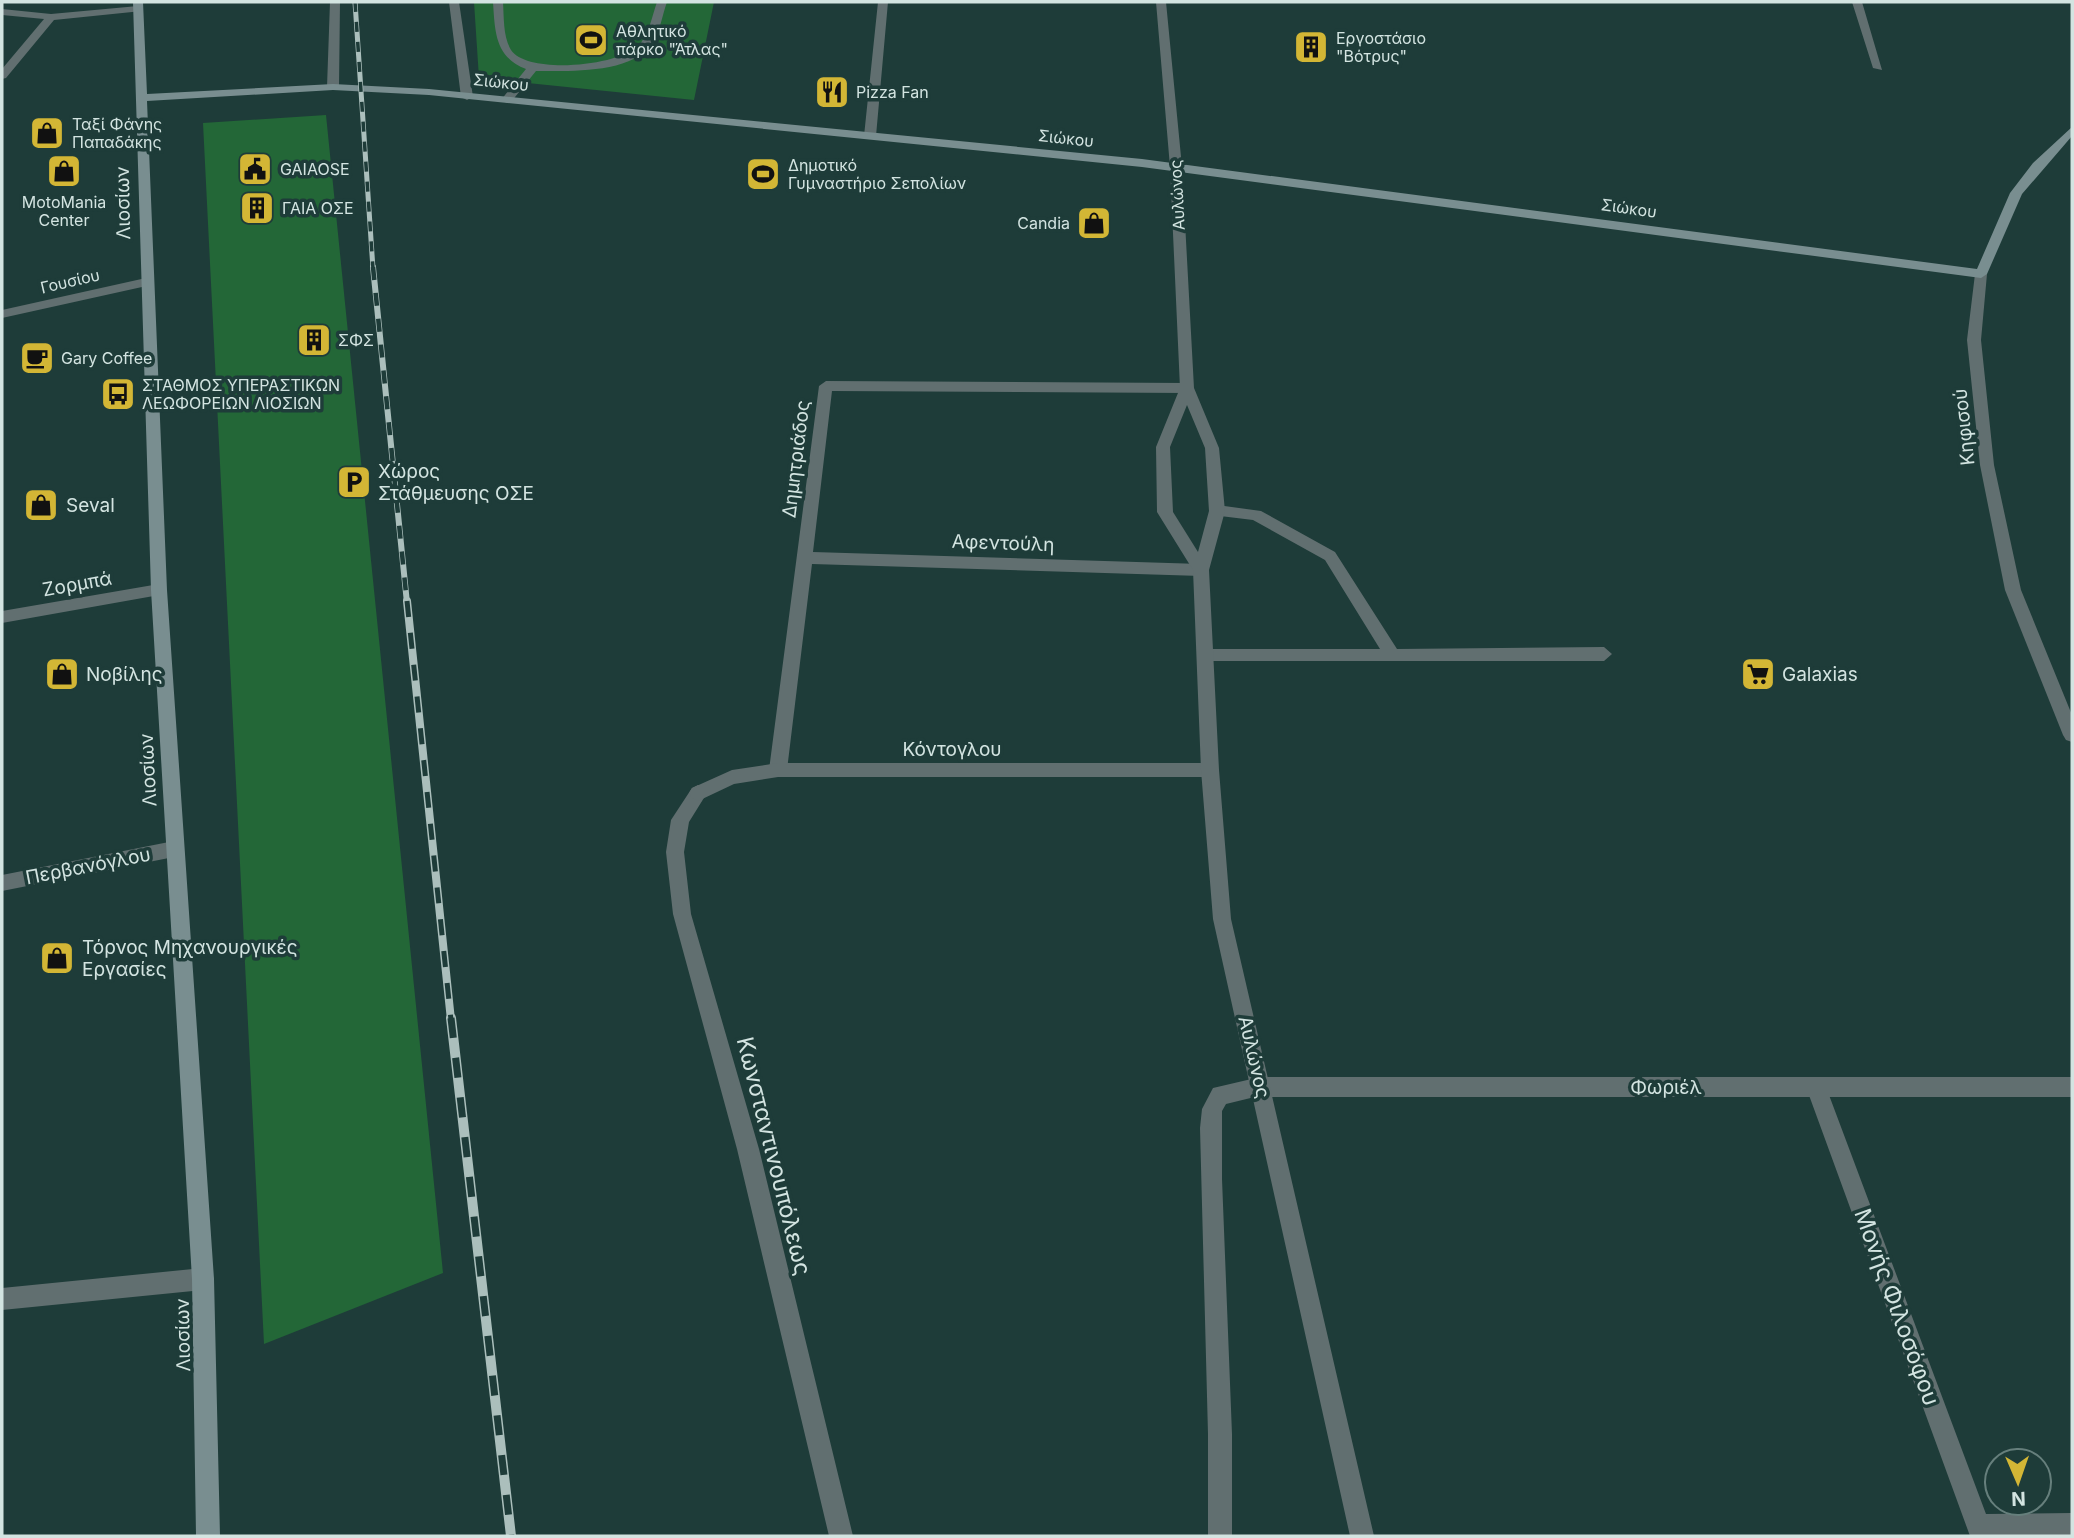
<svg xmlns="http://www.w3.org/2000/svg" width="2074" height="1538" font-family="Inter,sans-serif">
<rect width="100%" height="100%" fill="#1e3c39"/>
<path fill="#236737" d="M474 2H714L694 100 479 78Z
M326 115 443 1273 264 1344 203 123Z"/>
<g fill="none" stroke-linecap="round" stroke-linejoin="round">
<path fill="#616f70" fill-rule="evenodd" d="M878 2H888L876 136 870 139 864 136Z
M1217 505 1261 511 1335 552 1397 649 1604 647 1612 654 1604 661H1199L1197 656 1205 649H1380L1325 560 1253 520 1212 515 1209 511Z
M698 785 704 788 707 793 689 822 684 852 691 914 759 1149 853 1536H829L737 1149 673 914 666 852 671 820 692 788Z
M1260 1077 1267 1080 1270 1087 1267 1094 1226 1104 1222 1111V1179L1232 1434V1536H1208V1434L1200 1128 1202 1109 1213 1088Z
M1816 1077 1823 1080 1826 1087 1986 1514 2072 1513V1536H1970L1806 1087 1809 1080Z"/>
<path fill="#616f70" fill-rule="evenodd" d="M493 2H503C504 17 503 37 511 50 528 75 618 66 638 46 649 35 652 16 657 2H667C662 16 660 32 652 44 631 74 569 71 536 71L511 102 507 103 501 100 526 69C495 57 495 32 493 2Z
M826 381 1187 383 1194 388 1187 393 832 391 813 552 1201 564 1209 570 1201 576 812 564 787 770 784 775H772L769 770 819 386Z"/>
<path fill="#616f70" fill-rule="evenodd" d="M330 2H340L339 87 333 90 327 87Z
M449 2H459L473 97 467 100 461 97Z
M1852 2H1862L1882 70 1873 68Z
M138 6 143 9 142 11 54 20 6 78 2 79V69L44 19 2 15V9L51 14Z
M1981 270 1987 274 1981 340 1994 465 2021 590 2072 715V742L2066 740 2063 735 2005 590 1980 465 1967 340 1975 274Z
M146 278 152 282 151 285 2 318V310Z
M159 584 167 590 165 594 2 623V611Z
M778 763H1210L1216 765 1219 770 1216 775 1210 777H778L734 784 698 801 692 798 689 793 692 788 732 770Z
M174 841 180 843 183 849 180 855 174 857 2 891V875Z
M1260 1077H2072V1097H1260L1253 1094 1250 1087 1253 1080Z
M203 1268 211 1271 214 1279 211 1287 203 1290 2 1310V1288Z"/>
<path fill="#616f70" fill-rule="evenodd" d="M1156 2H1166L1182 167 1194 388 1219 448 1225 511 1209 570 1219 770 1231 919 1374 1536H1350L1213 919 1201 770 1193 570 1157 512 1156 447 1180 388 1170 167ZM1187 405 1205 448 1209 511 1198 552 1173 512 1170 447Z"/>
<path fill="#798e90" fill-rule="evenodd" d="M133 2H143L147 94 333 84 429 89 1142 159 1977 269 2010 193 2033 163 2072 127V136L2022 194 1987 274 1981 278 1142 167 429 95 333 90 147 101 167 590 214 1279 220 1536H196L192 1279 151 590Z"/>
<g stroke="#abbfbc" stroke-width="5">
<path id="rail-far3" d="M355 2 373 269"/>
</g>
<g stroke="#abbfbc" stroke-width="6">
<path id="rail-far2" d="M373 267 407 603"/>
</g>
<g stroke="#abbfbc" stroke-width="8">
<path id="rail-far1" d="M407 601 451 1020"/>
</g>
<g stroke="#abbfbc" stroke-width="10">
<path id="rail" d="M451 1018 511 1536"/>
</g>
<use href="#rail-far3" stroke="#1e3c39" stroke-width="3.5" stroke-dasharray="10" stroke-linecap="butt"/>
<use href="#rail-far2" stroke="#1e3c39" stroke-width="4.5" stroke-dasharray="13" stroke-linecap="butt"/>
<use href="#rail-far1" stroke="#1e3c39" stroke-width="5" stroke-dasharray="16" stroke-linecap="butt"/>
<use href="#rail" stroke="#1e3c39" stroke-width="7" stroke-dasharray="20" stroke-linecap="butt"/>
</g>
<defs>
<g id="stadium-square" transform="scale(1.75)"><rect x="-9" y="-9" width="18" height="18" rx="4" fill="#d3b635" stroke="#1e3c39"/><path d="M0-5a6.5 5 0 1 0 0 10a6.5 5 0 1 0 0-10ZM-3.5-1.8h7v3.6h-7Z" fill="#111"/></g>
<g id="building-square" transform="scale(1.75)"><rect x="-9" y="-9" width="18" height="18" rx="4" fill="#d3b635" stroke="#1e3c39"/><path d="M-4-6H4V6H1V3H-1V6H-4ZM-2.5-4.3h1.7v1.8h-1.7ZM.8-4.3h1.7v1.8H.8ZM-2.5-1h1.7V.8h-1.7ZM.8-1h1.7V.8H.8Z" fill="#111"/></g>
<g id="restaurant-square" transform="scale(1.75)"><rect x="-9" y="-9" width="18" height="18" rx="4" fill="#d3b635" stroke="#1e3c39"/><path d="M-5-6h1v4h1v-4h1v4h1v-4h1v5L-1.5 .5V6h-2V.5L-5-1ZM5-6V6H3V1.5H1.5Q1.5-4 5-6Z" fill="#111"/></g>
<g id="shop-square" transform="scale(1.75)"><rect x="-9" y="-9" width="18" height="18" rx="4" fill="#d3b635" stroke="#1e3c39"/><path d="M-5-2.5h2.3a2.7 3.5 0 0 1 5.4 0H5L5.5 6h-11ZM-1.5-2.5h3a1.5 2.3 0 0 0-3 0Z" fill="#111"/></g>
<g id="civic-square" transform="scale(1.75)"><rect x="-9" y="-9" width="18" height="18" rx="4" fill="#d3b635" stroke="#1e3c39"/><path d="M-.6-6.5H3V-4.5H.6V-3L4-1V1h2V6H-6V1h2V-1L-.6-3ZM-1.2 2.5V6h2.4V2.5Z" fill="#111"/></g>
<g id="cafe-square" transform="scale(1.75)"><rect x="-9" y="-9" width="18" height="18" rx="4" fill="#d3b635" stroke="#1e3c39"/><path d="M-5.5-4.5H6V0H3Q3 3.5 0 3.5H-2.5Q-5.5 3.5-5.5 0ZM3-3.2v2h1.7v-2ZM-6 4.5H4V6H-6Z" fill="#111"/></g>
<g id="bus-square" transform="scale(1.75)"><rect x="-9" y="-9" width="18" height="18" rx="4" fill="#d3b635" stroke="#1e3c39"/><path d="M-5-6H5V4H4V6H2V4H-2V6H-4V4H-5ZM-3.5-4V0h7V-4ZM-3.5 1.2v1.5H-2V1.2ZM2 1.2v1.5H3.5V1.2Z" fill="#111"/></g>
<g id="parking-square" transform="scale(1.75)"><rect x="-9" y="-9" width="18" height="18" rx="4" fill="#d3b635" stroke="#1e3c39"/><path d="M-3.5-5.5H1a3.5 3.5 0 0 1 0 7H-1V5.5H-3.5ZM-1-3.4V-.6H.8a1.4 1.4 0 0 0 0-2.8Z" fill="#111"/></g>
<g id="supermarket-square" transform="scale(1.75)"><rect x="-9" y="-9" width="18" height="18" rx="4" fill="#d3b635" stroke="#1e3c39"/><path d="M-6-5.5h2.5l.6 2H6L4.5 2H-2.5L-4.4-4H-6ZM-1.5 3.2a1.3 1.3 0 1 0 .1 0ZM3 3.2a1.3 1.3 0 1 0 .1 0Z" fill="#111"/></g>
</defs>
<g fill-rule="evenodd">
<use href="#stadium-square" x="591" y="40"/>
<use href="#building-square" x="1311" y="47"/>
<use href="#restaurant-square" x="832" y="92"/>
<use href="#shop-square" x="47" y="133"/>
<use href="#civic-square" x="255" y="169"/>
<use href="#shop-square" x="64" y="171"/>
<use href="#stadium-square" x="763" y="174"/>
<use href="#building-square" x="257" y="208"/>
<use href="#shop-square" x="1094" y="223"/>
<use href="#building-square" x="314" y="340"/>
<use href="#cafe-square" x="37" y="358"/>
<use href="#bus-square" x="118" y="394"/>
<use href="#parking-square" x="354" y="482"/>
<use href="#shop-square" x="41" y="505"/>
<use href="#shop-square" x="62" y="674"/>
<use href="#supermarket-square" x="1758" y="674"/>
<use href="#shop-square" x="57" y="958"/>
</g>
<g text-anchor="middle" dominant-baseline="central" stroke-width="7" stroke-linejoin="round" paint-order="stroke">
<g font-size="16" fill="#d3e4e1" stroke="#1e3c39" text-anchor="start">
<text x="616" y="31">Αθλητικό<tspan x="616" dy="18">πάρκο "Άτλας"</tspan></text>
<text x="1336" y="38">Εργοστάσιο<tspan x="1336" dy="18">"Βότρυς"</tspan></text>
<text x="856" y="92">Pizza Fan</text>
<text x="72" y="124">Ταξί Φάνης<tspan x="72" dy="18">Παπαδάκης</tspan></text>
<text x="788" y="165">Δημοτικό<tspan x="788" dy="18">Γυμναστήριο Σεπολίων</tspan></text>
<text x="280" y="169">GAIAOSE</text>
<text x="64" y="202" text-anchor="middle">MotoMania<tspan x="64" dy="18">Center</tspan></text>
<text x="282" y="208">ΓΑΙΑ ΟΣΕ</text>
<text x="1070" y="223" text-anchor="end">Candia</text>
<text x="338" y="340">ΣΦΣ</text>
<text x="61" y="358">Gary Coffee</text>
<text x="142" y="385">ΣΤΑΘΜΟΣ ΥΠΕΡΑΣΤΙΚΩΝ<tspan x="142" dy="18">ΛΕΩΦΟΡΕΙΩΝ ΛΙΟΣΙΩΝ</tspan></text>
</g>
<g font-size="16" fill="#d3e4e1" stroke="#1e3c39">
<text transform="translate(501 82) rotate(6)">Σιώκου</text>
<text transform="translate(1066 138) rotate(6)">Σιώκου</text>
<text transform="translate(1177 195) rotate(-93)">Αυλώνος</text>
<text transform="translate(1629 208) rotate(8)">Σιώκου</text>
<text transform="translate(70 281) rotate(-13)">Γουσίου</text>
</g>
<g font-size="19" fill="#d3e4e1" stroke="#1e3c39">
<text transform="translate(123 203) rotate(-91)">Λιοσίων</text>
<text transform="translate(1964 427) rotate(-96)">Κηφισού</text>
<text transform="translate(796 459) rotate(-83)">Δημητριάδος</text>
<text transform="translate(1003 543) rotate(2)">Αφεντούλη</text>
<text transform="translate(77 584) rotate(-10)">Ζορμπά</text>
<text x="952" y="749">Κόντογλου</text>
<text transform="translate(148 770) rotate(-93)">Λιοσίων</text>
<text transform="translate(88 866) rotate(-11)">Περβανόγλου</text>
<text transform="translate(1254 1057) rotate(77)">Αυλώνος</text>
<text x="1666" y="1087">Φωριέλ</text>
<text transform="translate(183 1335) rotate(-91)">Λιοσίων</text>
</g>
<g font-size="19" fill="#d3e4e1" stroke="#1e3c39" text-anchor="start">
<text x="378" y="471">Χώρος<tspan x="378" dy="22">Στάθμευσης ΟΣΕ</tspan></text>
<text x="66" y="505">Seval</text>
<text x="86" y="674">Νοβίλης</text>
<text x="1782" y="674">Galaxias</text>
<text x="82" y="947">Τόρνος Μηχανουργικές<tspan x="82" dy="22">Εργασίες</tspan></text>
</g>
<g font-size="23" fill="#d3e4e1" stroke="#1e3c39">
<text transform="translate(774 1156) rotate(76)">Κωνσταντινουπόλεως</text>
<text transform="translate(1897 1307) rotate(70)">Μονής Φιλοσόφου</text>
</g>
</g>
<rect width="2074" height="1538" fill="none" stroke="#d3e4e1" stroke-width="7"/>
<g transform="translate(2018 1482) rotate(178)"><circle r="33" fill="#1e3c39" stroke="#667f7c" stroke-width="2"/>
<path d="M0-5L12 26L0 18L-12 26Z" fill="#d3b635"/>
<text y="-10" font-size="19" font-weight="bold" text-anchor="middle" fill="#d3e4e1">N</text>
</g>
</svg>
